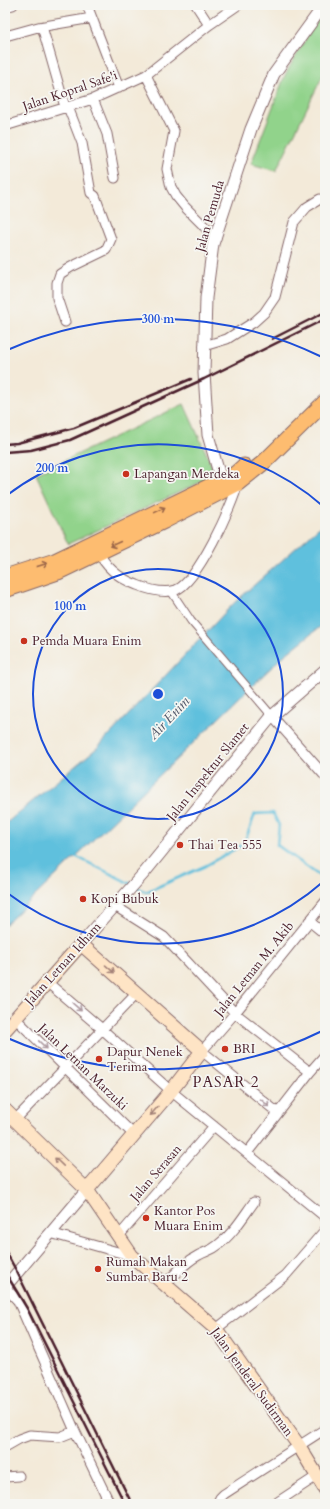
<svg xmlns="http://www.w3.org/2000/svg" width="330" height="1509" font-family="Cardo,serif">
<rect width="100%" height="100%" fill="#f6f6f2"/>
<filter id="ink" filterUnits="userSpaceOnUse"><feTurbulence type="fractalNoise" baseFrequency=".025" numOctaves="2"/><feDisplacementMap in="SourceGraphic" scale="8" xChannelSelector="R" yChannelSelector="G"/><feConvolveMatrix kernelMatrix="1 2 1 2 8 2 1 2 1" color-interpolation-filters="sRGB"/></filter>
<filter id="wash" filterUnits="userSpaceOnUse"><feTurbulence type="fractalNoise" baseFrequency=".012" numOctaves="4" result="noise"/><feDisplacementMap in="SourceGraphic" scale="16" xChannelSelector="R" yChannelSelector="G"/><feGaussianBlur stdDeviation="0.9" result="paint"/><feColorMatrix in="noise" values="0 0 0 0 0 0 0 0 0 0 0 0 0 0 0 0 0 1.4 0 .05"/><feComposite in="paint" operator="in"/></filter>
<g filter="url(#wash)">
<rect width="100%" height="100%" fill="#f3ead9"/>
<path fill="#91d38b" stroke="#6e795b" d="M325 11V71L276 171 251 164 285 75 312 28Z
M184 404 216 475 68 544 36 474Z"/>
<path fill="#5fc0dd" stroke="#547084" d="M325 522V623L281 658 5 925V824L97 748 234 603Z"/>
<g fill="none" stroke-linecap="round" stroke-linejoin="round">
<path stroke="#5fc0dd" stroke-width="2.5" d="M73 855 131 884
M135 886 146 892 205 866 244 844 255 814 273 813 279 825 277 845 325 880"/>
</g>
</g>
<g filter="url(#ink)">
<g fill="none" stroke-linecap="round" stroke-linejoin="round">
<g stroke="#856668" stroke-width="9">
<path id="pedestrian" d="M171 591 191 621 272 716"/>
</g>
<g stroke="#856668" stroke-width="11">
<path id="minor" d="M87 5 119 88
M196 5 209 25
M5 7 13 5
M39 27 92 18
M9 35 38 27 41 28 43 30 65 107
M146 75 174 131 167 169 171 187 176 196 185 207 216 238
M93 99 107 134 115 178
M5 126 93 99 146 75 209 25 238 5
M65 322 57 298V283L60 274 71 267 106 250 111 239 95 196 91 193 82 143 68 107
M204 346 227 339 254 322 264 313 275 297 294 222 307 207 320 199
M97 549C105 567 118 578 137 585 147 589 164 594 176 590 197 582 233 505 238 483
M272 716 325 776
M115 906 164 937 235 1013 310 1072
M309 921 325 934
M47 982 102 1029 171 1091 325 1217
M15 1018 133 1134
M278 1113 202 1051 235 1013 325 902
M15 1120 137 993
M247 1153 310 1072 325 1055
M50 1233 132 1256
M118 1237 214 1126
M164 1285C175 1274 185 1262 199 1255 206 1251 211 1251 218 1245 233 1234 243 1217 254 1202
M5 1287 18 1301 75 1431 110 1504
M216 1329 286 1275 325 1230
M5 1447 19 1439 30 1435 60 1437 75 1431
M5 1477 19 1476
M276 1503 317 1476
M217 1504 220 1498 224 1494 325 1429"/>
</g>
<g stroke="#856668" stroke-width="13">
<path id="tertiary" d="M221 480 208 435 204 373 206 298 213 244 251 129 274 74 324 5
M81 944 145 872 272 716 325 670
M5 1287 87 1190"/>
</g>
<g stroke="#856668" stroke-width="15">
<path id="secondary" d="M5 1030 81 944 202 1051 171 1091 87 1190
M5 1110 87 1190 132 1256 216 1329 299 1446 325 1489"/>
</g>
<g stroke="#856668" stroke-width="17">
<path id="trunk" d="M5 577 55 561 235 474 244 466
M5 590 58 572 164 521 238 483 263 463 325 402"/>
</g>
<use href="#pedestrian" stroke="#fff" stroke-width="7"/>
<use href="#minor" stroke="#fff" stroke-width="9"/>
<use href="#tertiary" stroke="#fff" stroke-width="11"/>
<use href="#secondary" stroke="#fee4c5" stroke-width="13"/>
<use href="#trunk" stroke="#fdbc6f" stroke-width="15"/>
<path stroke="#4a1f2b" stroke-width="2.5" d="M272 339 325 312
M5 444 17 443 74 428 191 379
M5 452 31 450 70 440 204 379 325 319
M5 1250 17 1272 132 1504
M5 1272 28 1310 125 1504"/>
</g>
<defs><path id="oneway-shaft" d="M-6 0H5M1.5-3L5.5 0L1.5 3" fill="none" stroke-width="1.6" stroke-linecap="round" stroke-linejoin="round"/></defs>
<g stroke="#9b664a">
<use href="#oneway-shaft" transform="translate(160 510) rotate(-26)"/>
<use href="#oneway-shaft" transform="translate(115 544) rotate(155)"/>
<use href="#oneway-shaft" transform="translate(42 565) rotate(-18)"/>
</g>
<g stroke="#a48278">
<use href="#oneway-shaft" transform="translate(110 969) rotate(41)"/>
<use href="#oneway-shaft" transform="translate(154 1111) rotate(131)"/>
<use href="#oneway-shaft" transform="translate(59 1162) rotate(-136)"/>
</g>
<g stroke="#ae9aa0">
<use href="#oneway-shaft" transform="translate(77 1007) rotate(41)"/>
<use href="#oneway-shaft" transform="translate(43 1045) rotate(44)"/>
<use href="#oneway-shaft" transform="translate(265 1103) rotate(40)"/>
</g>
</g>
<g fill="none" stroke="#1d4ed8" stroke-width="2">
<circle cx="158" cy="694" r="125"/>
<path d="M324 881A250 250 0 0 1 6 892M6 496A250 250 0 0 1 324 507"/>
<path d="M322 1031A375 375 0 0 1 5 1037M5 351A375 375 0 0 1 322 357"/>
</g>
<g fill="#c8321e" stroke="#f6f6f2" stroke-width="1.5">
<circle cx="126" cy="474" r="4"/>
<circle cx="24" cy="641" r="4"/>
<circle cx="180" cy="845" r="4"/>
<circle cx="83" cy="899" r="4"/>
<circle cx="225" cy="1049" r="4"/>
<circle cx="99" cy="1059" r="4"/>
<circle cx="146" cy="1218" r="4"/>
<circle cx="98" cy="1269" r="4"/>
</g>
<g text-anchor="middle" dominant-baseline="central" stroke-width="3.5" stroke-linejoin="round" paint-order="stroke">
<g font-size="13" fill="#4a1f2b" stroke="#f6f6f2">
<text transform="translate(70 91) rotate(-19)">Jalan Kopral Safe'i</text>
<text transform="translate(210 216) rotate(-74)">Jalan Pemuda</text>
<text transform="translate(208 772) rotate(-51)">Jalan Inspektur Slamet</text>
<text transform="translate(63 964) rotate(-48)">Jalan Letnan Idham</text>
<text transform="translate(254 969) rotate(-51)">Jalan Letnan M. Akib</text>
<text transform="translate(83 1067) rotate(44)">Jalan Letnan Marzuki</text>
<text transform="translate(156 1173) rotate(-49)">Jalan Serasan</text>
<text transform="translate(252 1382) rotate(54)">Jalan Jenderal Sudirman</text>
</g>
<g font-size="13" fill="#4a1f2b" stroke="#f6f6f2" text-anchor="start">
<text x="134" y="474">Lapangan Merdeka</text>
<text x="32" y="641">Pemda Muara Enim</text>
<text x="188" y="845">Thai Tea 555</text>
<text x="91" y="899">Kopi Bubuk</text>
<text x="233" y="1049">BRI</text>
<text x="107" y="1052">Dapur Nenek<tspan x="107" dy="15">Terima</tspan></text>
<text x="154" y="1211">Kantor Pos<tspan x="154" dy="15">Muara Enim</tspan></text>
<text x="106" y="1262">Rumah Makan<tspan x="106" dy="15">Sumbar Baru 2</tspan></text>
</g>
<g font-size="14" font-style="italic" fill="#515769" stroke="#f6f6f2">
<text transform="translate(169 718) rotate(-47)">Air Enim</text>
</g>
<g font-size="15" letter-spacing="1" fill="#4a1f2b" stroke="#f6f6f2">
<text x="226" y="1082">PASAR 2</text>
</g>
</g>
<circle cx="158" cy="694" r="6" fill="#1d4ed8" stroke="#f6f6f2" stroke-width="2"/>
<g font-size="12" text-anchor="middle" font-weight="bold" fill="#1d4ed8" stroke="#f6f6f2" stroke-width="3.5" stroke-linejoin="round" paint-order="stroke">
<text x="158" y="323">300 m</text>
<text x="52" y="472">200 m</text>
<text x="70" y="610">100 m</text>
</g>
<rect width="330" height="1509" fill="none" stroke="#f6f6f2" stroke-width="20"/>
</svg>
